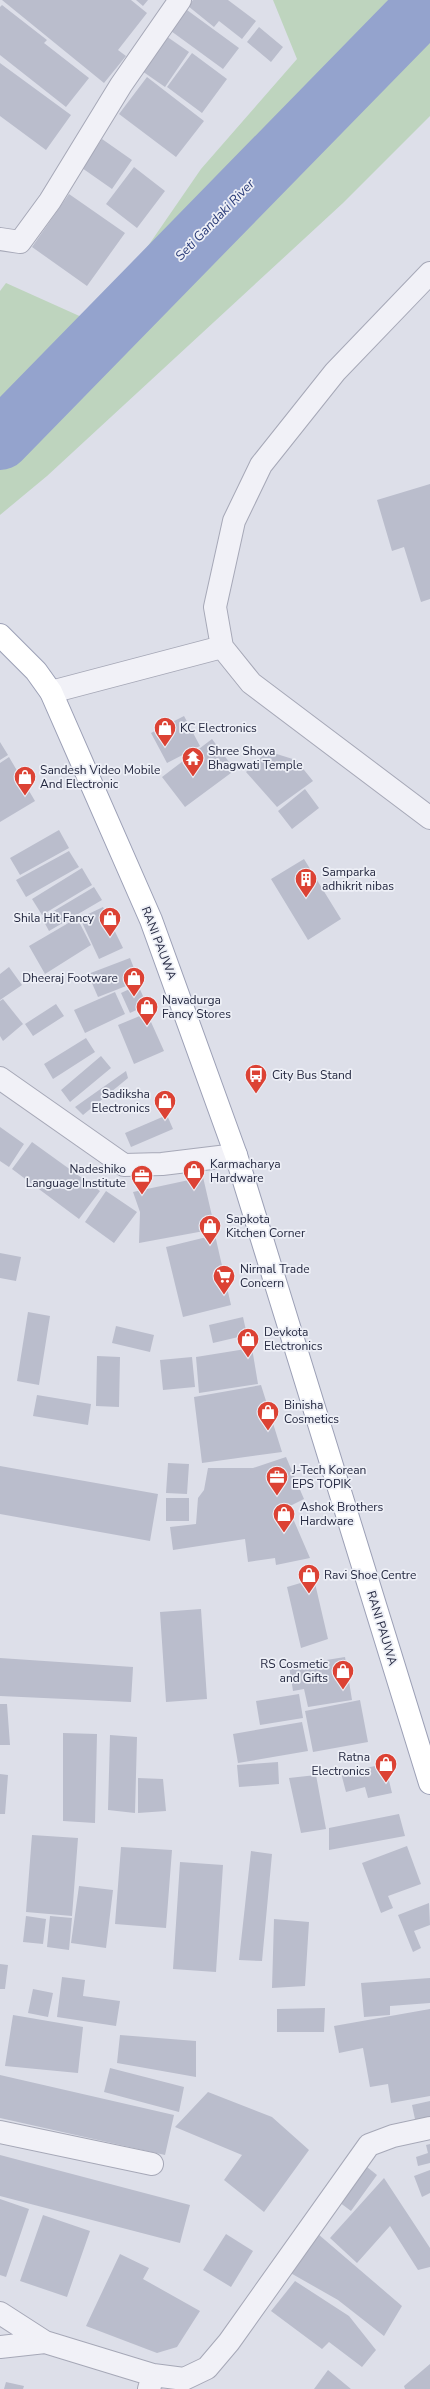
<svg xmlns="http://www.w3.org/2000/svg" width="430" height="2389" font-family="'Nunito Sans',sans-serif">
<rect width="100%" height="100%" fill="#dddfe9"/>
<path fill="#bed4be" d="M273 0H430V116L343 203 47 476 0 515V291L6 283 95 323 201 169 297 59Z"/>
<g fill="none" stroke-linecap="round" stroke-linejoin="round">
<path stroke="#94a3cd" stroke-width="60" d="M0 440 430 0"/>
</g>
<path fill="#babdcc" d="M2 0H131L147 13 118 50 126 56 104 83Z
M136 0H148L143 6Z
M193 0H228L256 21 242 39 219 21 214 27 188 6Z
M2 5 47 40 44 43 89 78 66 107 0 55V7Z
M187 10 239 48 223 69 171 31Z
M259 27 283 47 271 62 247 42Z
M166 36 189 52 165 87 142 71Z
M192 53 227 79 202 113 167 87Z
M0 63 71 115 46 150 0 116Z
M147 77 204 121 176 157 119 114Z
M102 139 132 160 112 189 82 168Z
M134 167 165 191 137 228 106 204Z
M69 194 125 233 87 286 32 247Z
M430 484V599L421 602 404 547 392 551 377 500Z
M184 716 200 746 167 763 151 733Z
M212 739 235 770 185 807 162 777Z
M0 742 8 755 0 760Z
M267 751 296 760 313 781 277 807 246 772Z
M9 757 35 801 0 822V763Z
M305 789 319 808 292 829 278 811Z
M59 830 69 848 20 875 10 858Z
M69 851 79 867 26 897 16 880Z
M304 859 341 919 308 940 271 879Z
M82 868 92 885 42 915 32 899Z
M94 887 102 900 49 931 42 918Z
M103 907 123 948 99 959 80 918Z
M77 918 91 945 45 974 29 946Z
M130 958 139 981 98 997 88 974Z
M9 967 22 985 0 1000V974Z
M138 985 147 1005 130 1013 121 993Z
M115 992 125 1014 85 1033 74 1010Z
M3 999 23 1024 3 1041 0 1036V1001Z
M56 1004 64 1016 33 1036 25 1024Z
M147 1013 164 1051 134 1064 118 1025Z
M86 1038 95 1052 53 1079 44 1064Z
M101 1056 111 1068 70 1102 61 1090Z
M126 1071 128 1078 83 1115 75 1107Z
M167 1115 173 1129 131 1147 125 1133Z
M0 1127 24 1144 9 1167 0 1161Z
M32 1142 100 1191 79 1219 12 1169Z
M203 1177 215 1229 139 1243 140 1212 133 1192Z
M106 1191 137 1212 114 1243 85 1222Z
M215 1235 231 1305 183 1317 166 1247Z
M0 1253 21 1257 16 1281 0 1278Z
M28 1312 50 1316 39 1385 17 1381Z
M243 1317 247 1335 213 1343 209 1325Z
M116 1326 154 1335 150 1352 112 1343Z
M252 1348 258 1384 199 1393 196 1357Z
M97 1356 120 1357 119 1407 96 1406Z
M192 1357 195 1387 163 1390 160 1360Z
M261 1385 282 1452 202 1463 194 1397Z
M37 1395 91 1404 88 1425 33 1416Z
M286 1457 304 1499 288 1507 310 1558 276 1565 275 1558 248 1562 245 1539 173 1550 170 1527 196 1524 198 1498 204 1490 208 1468H253Z
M168 1463 189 1464 187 1494 166 1493Z
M0 1466 158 1494 150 1541 0 1514Z
M166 1498H189V1521H166Z
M314 1579 328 1639 301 1648 287 1587Z
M201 1609 207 1699 166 1702 160 1612Z
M345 1657 352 1700 308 1707 304 1689 293 1691 289 1666Z
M0 1658 133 1667 131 1702 0 1696Z
M299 1694 303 1718 260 1725 256 1701Z
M360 1700 368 1742 313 1752 305 1711Z
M0 1704H7L10 1745H0Z
M302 1722 308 1751 238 1763 233 1734Z
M63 1733 97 1734 95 1823 63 1821Z
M110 1735 137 1737 135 1813 108 1810Z
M278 1762 279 1784 239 1787 237 1765Z
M385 1764 392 1793 368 1798 365 1787 346 1792 341 1773Z
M0 1774 8 1775 5 1814H0Z
M316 1775 326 1829 301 1833 289 1778Z
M138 1778 163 1779 166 1811 138 1813Z
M399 1814 405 1836 329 1850V1828Z
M32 1835 78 1838 72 1916 26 1912Z
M407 1846 421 1884 388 1896 393 1908 381 1913 362 1863Z
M121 1847 172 1850 166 1928 115 1924Z
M251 1851 272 1854 262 1961 239 1960Z
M180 1862 223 1865 216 1972 173 1969Z
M79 1886 113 1890 106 1948 71 1943Z
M429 1903 430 1925 414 1931 421 1948 413 1952 398 1915Z
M26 1916 46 1919 43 1944 23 1942Z
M50 1916 72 1918 69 1950 47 1947Z
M274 1919 309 1922 305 1986 272 1988Z
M0 1964 8 1965 5 1989H0Z
M62 1977 85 1980 83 1996 120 2001 116 2026 57 2017Z
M430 1978V2003L390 2006V2015L364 2017 361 1983Z
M33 1989 53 1993 48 2017 28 2013Z
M325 2008 324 2032H277V2009Z
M430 2009V2096L391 2103 388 2084 370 2087 363 2048 339 2053 334 2026Z
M13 2015 83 2027 78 2073 5 2066Z
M120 2035 196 2041V2077L117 2063Z
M110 2068 184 2087 179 2112 104 2092Z
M0 2075 174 2115 165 2155 0 2118Z
M208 2092 272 2117 309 2150 264 2212 224 2180 242 2155 175 2127Z
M430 2101V2122L416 2124 412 2105Z
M430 2144V2163L418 2166 416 2157 428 2153 426 2145Z
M0 2155 190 2205 180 2243 0 2196Z
M362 2163 377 2175 351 2211 335 2199Z
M430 2170V2193L422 2197 414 2176Z
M384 2178 430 2248V2267L418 2270 390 2226 357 2263 330 2238Z
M0 2199 29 2209 6 2277 0 2275Z
M43 2215 90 2231 67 2297 20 2281Z
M226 2234 253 2251 231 2287 203 2270Z
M318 2234 402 2306 384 2336 338 2300 287 2271Z
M120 2254 149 2268 143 2279 200 2311 177 2347 157 2353 86 2326Z
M295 2281 349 2316 376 2350 362 2367 329 2342 322 2349 271 2311Z
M430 2364V2389H405L404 2386Z
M328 2370 351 2389H314Z
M6 2382 24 2386 23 2389H4Z"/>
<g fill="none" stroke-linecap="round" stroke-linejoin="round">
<g stroke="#a6a8b7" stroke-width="24">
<path id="minor" d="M0 239 20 242 50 201 121 85 180 0
M430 273 335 372 261 465 234 521 215 607 222 647 251 683 430 818
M51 692 222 647
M0 1078 124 1165 162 1164 236 1155
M0 2132 152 2164
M0 2313 45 2342 153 2375
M0 2347 45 2342
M149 2389 153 2375 184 2379 207 2368 229 2342 369 2145 393 2136 430 2128"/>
</g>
<g stroke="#9ca0b6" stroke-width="24">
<path id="major" d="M0 635 36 671 51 692 151 920 236 1155 430 1783"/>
</g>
<use href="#minor" stroke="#f1f1f7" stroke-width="22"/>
<use href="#major" stroke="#fff" stroke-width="22"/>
</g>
<defs>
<g id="shop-pin" transform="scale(1.15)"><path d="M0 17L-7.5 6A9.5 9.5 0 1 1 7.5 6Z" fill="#dc4234" stroke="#edeff6"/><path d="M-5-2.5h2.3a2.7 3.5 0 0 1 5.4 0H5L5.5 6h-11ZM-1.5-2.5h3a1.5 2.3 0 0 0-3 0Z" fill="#fff"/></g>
<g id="temple-pin" transform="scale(1.15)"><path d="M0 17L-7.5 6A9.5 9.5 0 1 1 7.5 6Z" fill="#dc4234" stroke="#edeff6"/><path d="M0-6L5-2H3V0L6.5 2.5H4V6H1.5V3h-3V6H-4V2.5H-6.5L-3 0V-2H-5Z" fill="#fff"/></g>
<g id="building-pin" transform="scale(1.15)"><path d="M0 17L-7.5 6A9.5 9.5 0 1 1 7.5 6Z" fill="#dc4234" stroke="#edeff6"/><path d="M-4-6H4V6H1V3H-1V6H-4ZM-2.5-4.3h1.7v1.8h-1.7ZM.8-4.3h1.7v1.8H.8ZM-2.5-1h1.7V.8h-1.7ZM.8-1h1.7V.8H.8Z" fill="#fff"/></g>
<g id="bus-pin" transform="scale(1.15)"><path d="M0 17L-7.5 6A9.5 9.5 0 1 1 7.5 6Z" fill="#dc4234" stroke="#edeff6"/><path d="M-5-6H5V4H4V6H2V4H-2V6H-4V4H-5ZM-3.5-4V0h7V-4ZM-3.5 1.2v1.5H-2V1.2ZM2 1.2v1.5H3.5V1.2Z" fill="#fff"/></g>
<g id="office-pin" transform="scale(1.15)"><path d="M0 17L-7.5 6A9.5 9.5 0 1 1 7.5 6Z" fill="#dc4234" stroke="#edeff6"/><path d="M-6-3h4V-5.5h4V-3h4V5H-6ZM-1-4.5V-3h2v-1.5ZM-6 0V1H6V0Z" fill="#fff"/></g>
<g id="supermarket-pin" transform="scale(1.15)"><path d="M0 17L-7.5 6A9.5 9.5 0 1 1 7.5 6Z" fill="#dc4234" stroke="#edeff6"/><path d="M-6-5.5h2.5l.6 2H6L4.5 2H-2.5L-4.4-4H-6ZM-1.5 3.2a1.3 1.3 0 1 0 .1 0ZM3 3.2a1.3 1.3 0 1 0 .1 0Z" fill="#fff"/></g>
</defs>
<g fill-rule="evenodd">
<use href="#shop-pin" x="165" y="728"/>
<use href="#temple-pin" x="193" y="758"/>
<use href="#shop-pin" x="25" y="777"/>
<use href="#building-pin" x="306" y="879"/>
<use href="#shop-pin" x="110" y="918"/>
<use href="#shop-pin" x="134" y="978"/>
<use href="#shop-pin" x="147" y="1007"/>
<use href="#bus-pin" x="256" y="1075"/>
<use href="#shop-pin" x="165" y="1101"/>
<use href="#shop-pin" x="194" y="1171"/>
<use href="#office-pin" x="142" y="1176"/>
<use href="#shop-pin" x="210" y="1226"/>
<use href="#supermarket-pin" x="224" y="1276"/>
<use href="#shop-pin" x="248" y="1339"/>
<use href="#shop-pin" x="268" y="1412"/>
<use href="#office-pin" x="277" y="1477"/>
<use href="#shop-pin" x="284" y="1514"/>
<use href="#shop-pin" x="309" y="1575"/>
<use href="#shop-pin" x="343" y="1671"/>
<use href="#shop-pin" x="386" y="1764"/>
</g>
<g text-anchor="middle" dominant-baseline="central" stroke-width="3.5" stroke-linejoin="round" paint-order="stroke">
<g font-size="12" fill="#252941" stroke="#edeff6" text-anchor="start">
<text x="180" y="728">KC Electronics</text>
<text x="208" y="751">Shree Shova<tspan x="208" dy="14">Bhagwati Temple</tspan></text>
<text x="40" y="770">Sandesh Video Mobile<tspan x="40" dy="14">And Electronic</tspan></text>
<text x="322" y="872">Samparka<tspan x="322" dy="14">adhikrit nibas</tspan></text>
<text x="94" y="918" text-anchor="end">Shila Hit Fancy</text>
<text x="118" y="978" text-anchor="end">Dheeraj Footware</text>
<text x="162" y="1000">Navadurga<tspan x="162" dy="14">Fancy Stores</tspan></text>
<text x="272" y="1075">City Bus Stand</text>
<text x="150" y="1094" text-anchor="end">Sadiksha<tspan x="150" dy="14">Electronics</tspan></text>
<text x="210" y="1164">Karmacharya<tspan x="210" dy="14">Hardware</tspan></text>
<text x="126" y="1169" text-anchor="end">Nadeshiko<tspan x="126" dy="14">Language Institute</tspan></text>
<text x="226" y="1219">Sapkota<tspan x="226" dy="14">Kitchen Corner</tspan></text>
<text x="240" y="1269">Nirmal Trade<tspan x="240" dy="14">Concern</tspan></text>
<text x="264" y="1332">Devkota<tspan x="264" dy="14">Electronics</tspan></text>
<text x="284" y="1405">Binisha<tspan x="284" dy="14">Cosmetics</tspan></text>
<text x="292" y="1470">J-Tech Korean<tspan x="292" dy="14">EPS TOPIK</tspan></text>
<text x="300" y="1507">Ashok Brothers<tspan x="300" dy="14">Hardware</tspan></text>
<text x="324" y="1575">Ravi Shoe Centre</text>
<text x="328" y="1664" text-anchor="end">RS Cosmetic<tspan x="328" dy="14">and Gifts</tspan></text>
<text x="370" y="1757" text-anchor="end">Ratna<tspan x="370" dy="14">Electronics</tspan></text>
</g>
<g font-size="12" fill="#252941" stroke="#edeff6">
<text transform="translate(159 943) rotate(69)">RANI PAUWA</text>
<text transform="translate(382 1628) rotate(73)">RANI PAUWA</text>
</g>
<g font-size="13" font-style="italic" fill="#2b3c79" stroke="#edeff6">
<text transform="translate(215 220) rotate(-46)">Seti Gandaki River</text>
</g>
</g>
</svg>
